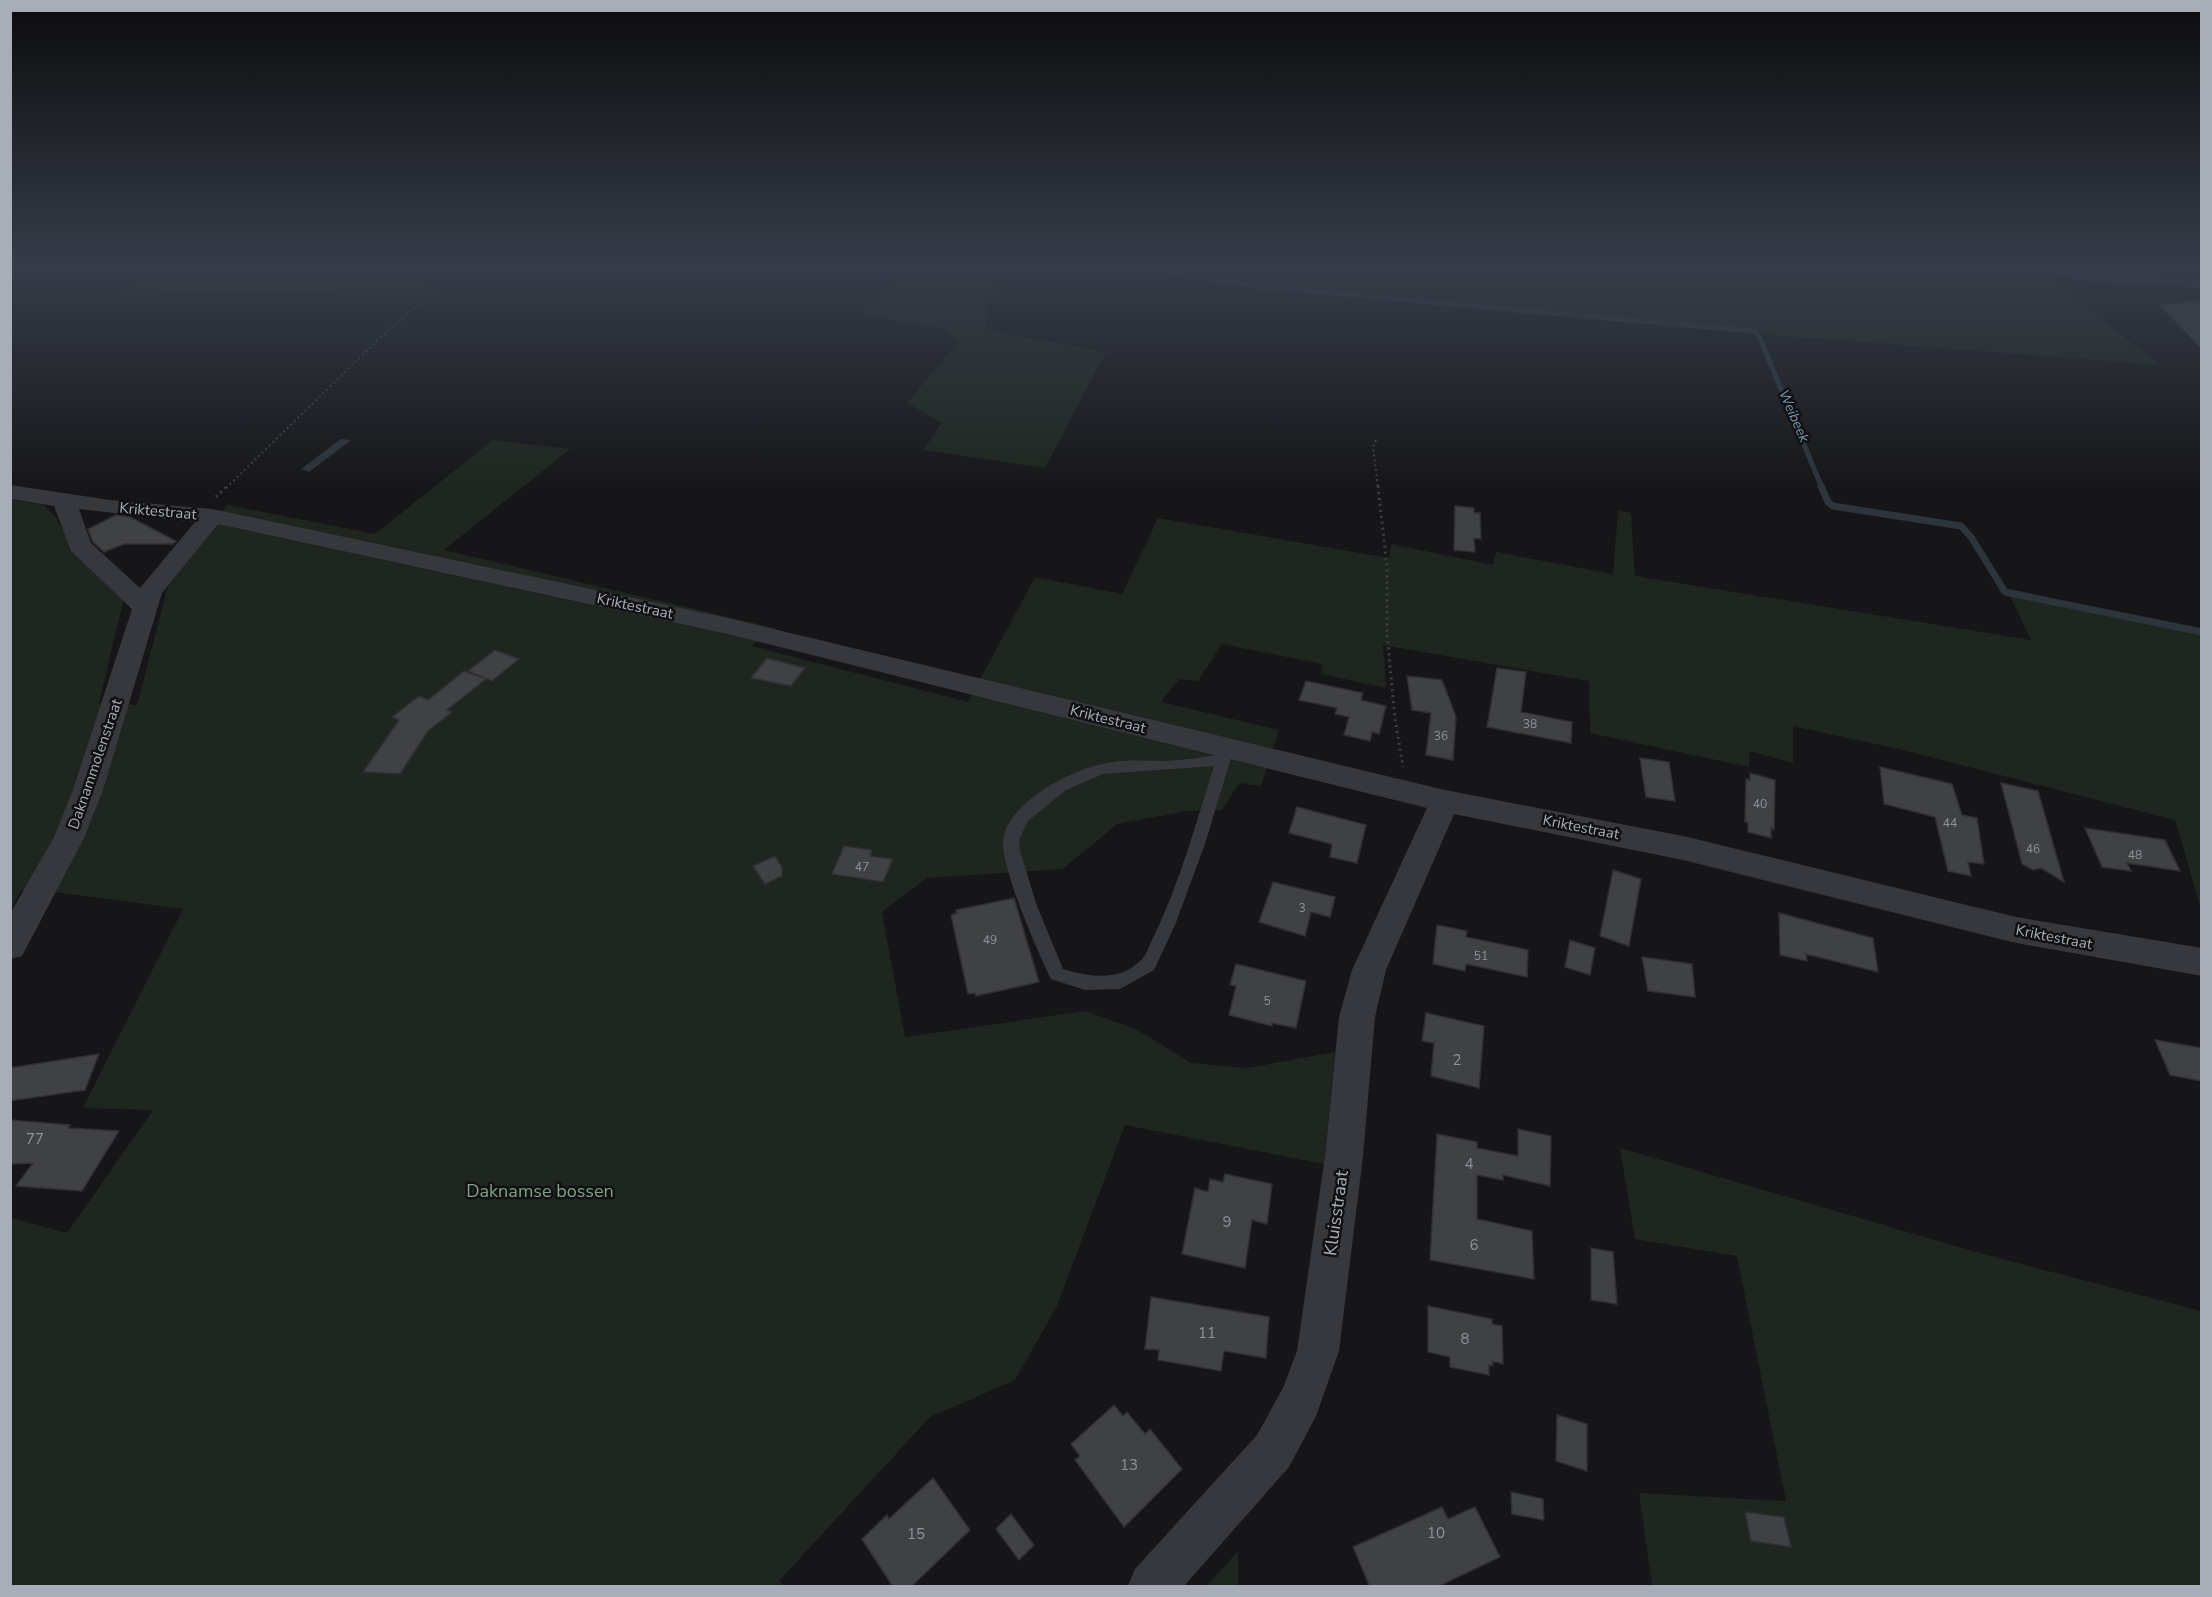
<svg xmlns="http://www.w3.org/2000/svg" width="2212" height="1597" font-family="'Nunito Sans',sans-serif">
<rect width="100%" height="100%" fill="#161618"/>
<path fill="#1e261f" d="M146 268H452L420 295 118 290Z
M903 268H1017L986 304 987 330 1106 352 1045 468 923 450 942 423 907 403 958 341 945 329 861 314Z
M1246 268H2040L2070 286 2056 285 2161 365 1760 334 1235 286Z
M493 440 570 449 444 550 775 628 751 646 968 702 1035 577 1122 594 1158 518 1389 558 1391 544 1493 565 1496 552 1613 574 1618 510 1631 513 1635 576 2031 640 2009 594 2201 634V909L2175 820 1903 750 1793 726V763L1749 751V767L1590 733 1589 681 1383 645 1386 688 1321 674 1322 664 1222 644 1198 681 1179 679 1161 702 1279 730 1261 786 1239 783 1222 810 1187 811 1117 824 1063 869 927 878 882 912 905 1037 1085 1011 1136 1029 1191 1063 1247 1068 1335 1052 1324 1164 1125 1125 1057 1306 1015 1380 930 1417 779 1581 784 1586H11V1218L67 1233 153 1110 83 1108 183 909 47 891 21 890 11 910V500L44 505 55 516 73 547 124 598 99 703 137 705 168 586 227 505 375 534Z
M1620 1148 1976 1252 2201 1311V1586H1652L1639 1493 1786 1501 1737 1256 1635 1239Z
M1238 1551V1586H1207Z"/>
<path fill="#2c353c" d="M341 439 351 440 309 472 301 469Z"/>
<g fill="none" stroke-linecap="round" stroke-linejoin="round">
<path stroke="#2c353c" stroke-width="5" d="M1165 268 1173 273 1263 287 1753 331 1759 336 1822 488"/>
<path stroke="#2c353c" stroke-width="7" d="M1821 486 1828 502 1833 506 1961 526 1971 537 2005 592 2202 632"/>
</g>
<path fill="#404145" stroke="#303034" stroke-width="1.5" d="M2202 300V349L2160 305Z
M1455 506 1474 508V513H1480L1481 539 1474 538 1475 552 1454 550Z
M116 515 130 517 176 541 173 544H124L104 552 93 542 88 529Z
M495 650 519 659 492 681 468 671Z
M767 658 805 668 791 686 751 678Z
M1497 668 1526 672 1521 712 1572 722 1571 743 1487 727Z
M464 671 486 679 447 710 452 712 428 731 400 774 363 772 399 720 392 717 419 696 428 700Z
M1407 676 1442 680 1456 717 1453 760 1426 755 1431 713 1412 710Z
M1306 681 1363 693 1361 700 1386 706 1379 734 1372 732 1370 741 1344 735 1349 717 1335 714 1337 708 1299 700Z
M1640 758 1669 762 1675 801 1646 797Z
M1880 767 1952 784 1962 815 1977 818 1984 864 1968 862 1971 876 1948 871 1935 817 1884 804Z
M1750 773 1775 780 1774 829 1771 828V838L1748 832V822H1745L1746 779 1750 780Z
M2001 783 2038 791 2064 882 2041 868 2033 870 2022 864Z
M1297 807 1366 825 1357 863 1330 857 1332 844 1289 833Z
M2085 828 2165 840 2180 871 2127 863 2131 871 2102 867Z
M844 846 872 850 870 856 893 859 883 882 832 874Z
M775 856 782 867V876L765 884 753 866Z
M1613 870 1641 879 1629 946 1600 936Z
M1273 882 1335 897 1330 917 1311 912 1305 936 1259 922Z
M1014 898 1039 982 976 996 975 993 968 994 951 915 957 913 956 910Z
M1779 913 1873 938 1878 972 1806 954 1807 961 1780 955Z
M1437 925 1467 931 1466 937 1528 950 1527 977 1466 964 1465 971 1433 964Z
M1570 940 1595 948 1590 975 1565 967Z
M1642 957 1692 964 1695 997 1648 991Z
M1236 964 1306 981 1296 1028 1272 1023V1026L1229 1015 1236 986 1230 985Z
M1426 1013 1484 1026 1479 1088 1431 1076 1434 1043 1422 1041Z
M2155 1040 2202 1048V1081L2170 1075Z
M99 1054 85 1090 10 1101V1068Z
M10 1120 70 1125 68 1128 119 1131 82 1191 16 1186 33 1163 10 1164Z
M1518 1129 1551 1136 1550 1186 1503 1175V1180L1477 1175V1219L1532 1231 1534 1279 1430 1260 1437 1134 1477 1142V1148L1518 1156Z
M1225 1174 1272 1184 1267 1224 1252 1220 1245 1268 1182 1254 1195 1188 1208 1192 1210 1179 1223 1182Z
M1591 1248 1613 1252 1617 1304 1591 1300Z
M1151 1297 1269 1317 1266 1358 1224 1351 1221 1371 1158 1360 1159 1350 1145 1349Z
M1428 1306 1492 1319V1324L1502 1326 1503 1364 1492 1361 1493 1366 1489 1365V1375L1450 1367V1357L1428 1352Z
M1114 1405 1123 1416 1127 1412 1145 1434 1150 1429 1182 1469 1124 1527 1075 1460 1080 1456 1071 1444Z
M1557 1415 1587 1424V1471L1556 1461Z
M933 1478 970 1530 911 1587H893L862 1539 887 1515 889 1519Z
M1511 1492 1543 1499 1544 1520 1512 1514Z
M1442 1507 1448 1519 1475 1507 1500 1557 1437 1587H1370L1353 1547Z
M1745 1512 1784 1517 1791 1547 1751 1541Z
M1011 1514 1034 1545 1019 1560 996 1529Z"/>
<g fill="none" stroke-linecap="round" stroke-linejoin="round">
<path stroke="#3d3f44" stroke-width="2" stroke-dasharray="2 3" stroke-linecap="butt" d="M1376 440 1373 447 1378 488
M226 488 381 337 461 268"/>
<path stroke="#3d3f44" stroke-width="3" stroke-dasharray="2 4" stroke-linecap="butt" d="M1378 486 1387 567V634L1395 719 1403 767
M216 497 227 486"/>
<path fill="#37383d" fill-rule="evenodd" d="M1227 743 1234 748 1205 844 1175 925 1154 970 1120 989 1085 990 1051 979C1038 953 1001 868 1003 841 1006 803 1074 768 1107 763 1127 759 1147 761 1167 761 1183 760 1200 758 1217 755L1222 744ZM1214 766C1196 823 1180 882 1154 936 1150 943 1147 955 1141 960 1120 982 1089 977 1063 969L1037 906 1020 851 1019 840 1028 821 1066 790 1103 774Z"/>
<path fill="#37383d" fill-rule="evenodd" d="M2051 268 2202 278V288L2085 281 2054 272Z
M10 485 110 500 212 509 728 618 1445 790 1683 836 2016 917 2202 948V976L2016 943 1683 860 1454 814 1386 970 1375 1017 1363 1156 1339 1351 1316 1416 1289 1467 1184 1586H1128L1135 1569 1257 1435 1283 1388 1297 1351 1325 1156 1339 1017 1352 970 1427 808 728 634 218 524 162 593 103 790 84 838 22 956 10 959V914L54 837 73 790 132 609 71 551 54 506 10 499ZM79 509 195 522 140 588 91 543Z"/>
</g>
<linearGradient id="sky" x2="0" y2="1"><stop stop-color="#0c0c0d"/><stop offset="0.54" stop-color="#363c48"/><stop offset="1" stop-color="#363c48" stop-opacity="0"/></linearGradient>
<rect width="2212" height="492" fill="url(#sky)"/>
<g text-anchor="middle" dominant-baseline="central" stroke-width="5" stroke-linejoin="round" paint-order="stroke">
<g font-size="12" fill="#8e929b">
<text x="1530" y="724">38</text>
<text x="1441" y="736">36</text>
<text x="1760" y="804">40</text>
<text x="1950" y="823">44</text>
<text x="2033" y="849">46</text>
<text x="2135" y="855">48</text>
<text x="862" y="867">47</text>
<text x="1302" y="908">3</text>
<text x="990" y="940">49</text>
<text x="1481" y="956">51</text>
<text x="1267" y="1001">5</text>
</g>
<g font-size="14" font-style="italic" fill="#7f9bb3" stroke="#111113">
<text transform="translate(1794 416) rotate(66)">Weibeek</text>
</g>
<g font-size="15" fill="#a8adb8" stroke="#111113">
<text transform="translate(158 511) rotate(5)">Kriktestraat</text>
<text transform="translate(635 606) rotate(12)">Kriktestraat</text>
<text transform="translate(1108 719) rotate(14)">Kriktestraat</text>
<text transform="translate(95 764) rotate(-71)">Daknammolenstraat</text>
<text transform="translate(1581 827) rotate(11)">Kriktestraat</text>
<text transform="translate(2054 937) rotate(11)">Kriktestraat</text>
</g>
<g font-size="15" fill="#8e929b">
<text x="1457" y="1060">2</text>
<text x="35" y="1139">77</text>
<text x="1469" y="1164">4</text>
<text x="1227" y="1222">9</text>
<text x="1474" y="1245">6</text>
<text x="1207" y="1333">11</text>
<text x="1465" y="1339">8</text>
<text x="1129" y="1465">13</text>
<text x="1436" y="1533">10</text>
<text x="916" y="1534">15</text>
</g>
<g font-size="18" fill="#7fa381" stroke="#111113">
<text x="540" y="1191">Daknamse bossen</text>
</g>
<g font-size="18" fill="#a8adb8" stroke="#111113">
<text transform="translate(1336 1213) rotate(-82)">Kluisstraat</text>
</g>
</g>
<rect width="2212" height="1597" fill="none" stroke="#a8adb8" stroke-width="24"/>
</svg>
